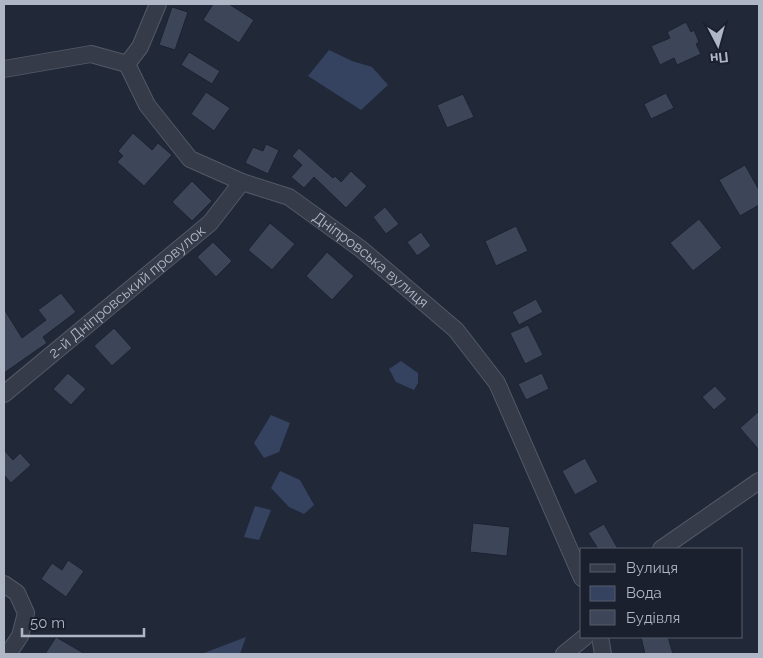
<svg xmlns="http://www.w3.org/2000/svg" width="763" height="658" font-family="Raleway,sans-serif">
<rect width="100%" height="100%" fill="#212939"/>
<path fill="#354260" d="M329 50 352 61 372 67 388 85 361 110 308 76Z
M401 361 418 373V383L414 390 396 382 389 369Z
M271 415 290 423 279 452 264 458 254 443Z
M280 471 300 480 314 505 304 514 289 507 271 488Z
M255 506 271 510 259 540 244 537Z
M246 637 240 654H203L204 653Z"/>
<path fill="#3d4659" stroke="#1c2230" d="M213 4H229L254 20 239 43 203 20Z
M172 7 188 12 175 50 159 45Z
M686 22 691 32 694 30 699 42 696 44 701 54 677 65 674 58 660 65 651 46 670 38 667 32Z
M189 52 220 71 212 84 181 65Z
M206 92 230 108 214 131 191 114Z
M666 93 674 108 651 119 644 104Z
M463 94 474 117 447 128 437 105Z
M133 133 152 150 158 143 172 155 144 186 117 162 123 156 118 151Z
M266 144 279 150 268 174 245 163 253 147 263 151Z
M299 148 333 178 335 176 341 182 351 171 367 186 346 208 314 177 304 188 291 177 302 165 292 156Z
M745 165 759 190V205L740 216 719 180Z
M192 181 212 201 192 221 172 202Z
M385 207 399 224 386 234 373 217Z
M699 219 722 248 693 271 670 243Z
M270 223 295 244 272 270 248 250Z
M516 226 528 251 496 266 485 241Z
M421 232 431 246 417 256 407 242Z
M213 242 232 261 216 277 197 257Z
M327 252 354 276 332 300 306 276Z
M61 293 76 312 43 337 47 343 4 373V309L22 338 46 320 38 310Z
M536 299 543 312 519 325 512 312Z
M528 325 543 355 525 364 510 333Z
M114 328 132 348 112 366 94 346Z
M68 373 86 389 71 405 53 389Z
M542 373 549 389 526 400 518 384Z
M715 386 727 399 714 410 702 397Z
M759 411V450L740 428Z
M4 450 13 460 20 453 31 465 11 483 4 475Z
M585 458 598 482 575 495 562 471Z
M473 523 510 527 507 556 470 552Z
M604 524 618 549H598L588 533Z
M68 560 84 571 66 597 41 579 52 563 62 570Z
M56 637 85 654H45Z
M641 637H668L673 654H645Z"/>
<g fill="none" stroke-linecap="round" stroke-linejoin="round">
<g stroke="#525967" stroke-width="18">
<g id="minor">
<path id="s1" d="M127 64 147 105 190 159 242 182 289 197 361 249 456 330 497 383 582 578"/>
<path d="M127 64 140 47 158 4"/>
<path d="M4 69 91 54 127 64"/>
<path id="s2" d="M4 394 210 223 242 182"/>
<path d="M661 549 759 481"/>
<path d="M4 584 17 593 26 613 20 636 8 654"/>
<path d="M600 637 603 654"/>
<path d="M564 654 585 637"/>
</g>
</g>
<use href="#minor" stroke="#353b49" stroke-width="16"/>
</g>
<g text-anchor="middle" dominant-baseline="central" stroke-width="4.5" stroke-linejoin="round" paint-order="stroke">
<g font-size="15" fill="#afb6c6" stroke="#1a202e">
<text stroke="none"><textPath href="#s1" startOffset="324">Дніпровська вулиця</textPath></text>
<text stroke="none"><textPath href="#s2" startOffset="160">2-й Дніпровський провулок</textPath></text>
</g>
</g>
<rect width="763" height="658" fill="none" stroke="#afb6c6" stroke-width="10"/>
<rect x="580" y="548" width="162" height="90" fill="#1a202e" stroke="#565c6b"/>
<rect x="590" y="564" width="25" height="8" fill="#353b49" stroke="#565c6b"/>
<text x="626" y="573" font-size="15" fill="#afb6c6">Вулиця</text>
<rect x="590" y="586" width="25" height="15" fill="#354260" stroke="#565c6b"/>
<text x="626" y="598" font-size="15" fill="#afb6c6">Вода</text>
<rect x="590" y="610" width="25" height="15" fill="#3d4659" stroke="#565c6b"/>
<text x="626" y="623" font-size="15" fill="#afb6c6">Будівля</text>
<g transform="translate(718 45) rotate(174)" stroke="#1a202e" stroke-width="4" paint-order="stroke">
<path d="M0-4L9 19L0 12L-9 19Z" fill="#afb6c6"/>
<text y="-8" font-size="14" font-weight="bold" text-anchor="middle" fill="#afb6c6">Пн</text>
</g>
<path d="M22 628v8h122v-8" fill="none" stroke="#afb6c6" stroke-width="2.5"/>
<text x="30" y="628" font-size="15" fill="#afb6c6" stroke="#1a202e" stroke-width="4" paint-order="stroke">50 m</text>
</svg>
